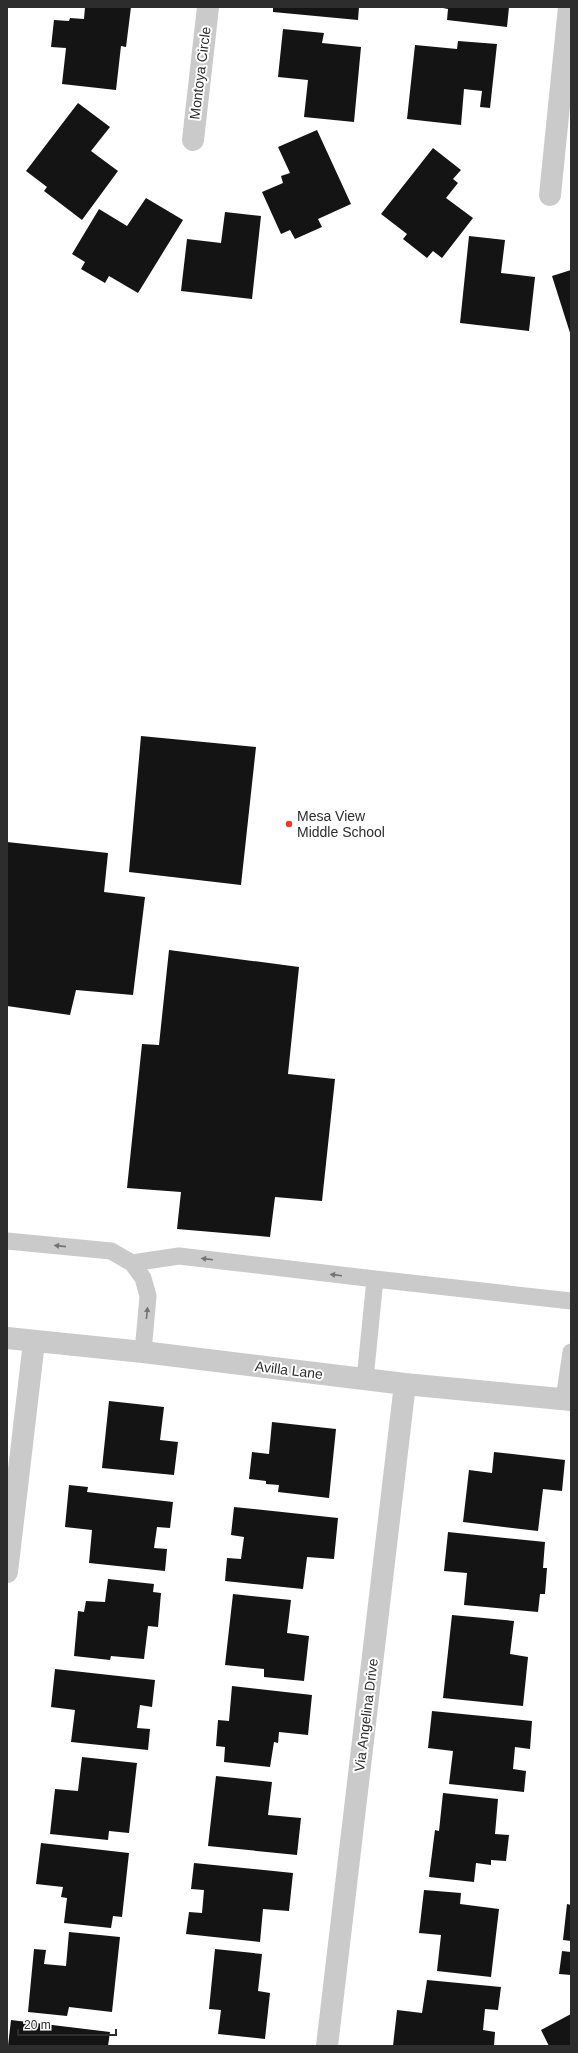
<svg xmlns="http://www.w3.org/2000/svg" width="578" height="2053" font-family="Arial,sans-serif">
<rect width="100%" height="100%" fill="#fff"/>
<path fill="#141414" d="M85 7H131L126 47 121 46 116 90 62 84 66 48 51 47 54 20 69 21 70 18 84 19Z
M273 7H359L358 20 273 12Z
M438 7H509L507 27 447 20 448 9Z
M283 29 324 33 322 43 361 47 354 122 304 117 308 80 278 77Z
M458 41 497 44 490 108 480 107 482 91 464 89 461 125 407 119 415 45 457 49Z
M78 103 110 127 91 151 118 171 82 220 44 191 47 187 26 171Z
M317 130 351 204 318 219 322 227 295 239 290 230 281 234 262 192 283 183 281 176 290 173 278 147Z
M433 148 461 170 453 179 458 183 446 198 473 218 442 258 433 251 427 258 403 239 407 234 381 214Z
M146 198 183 220 138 293 109 276 105 283 81 269 85 262 72 254 99 209 127 226Z
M225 212 261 216 252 299 181 291 187 239 221 243Z
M469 236 505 240 501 273 535 277 529 331 460 323Z
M571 270V336L552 276Z
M141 736 256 747 241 885 129 872Z
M7 842 108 853 104 892 145 897 133 995 76 990 70 1015 7 1006Z
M169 950 299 967 288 1074 335 1079 322 1201 275 1197 270 1237 177 1229 181 1192 127 1188 142 1044 159 1045Z
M109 1401 164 1407 160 1440 178 1442 174 1475 102 1468Z
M272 1422 336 1429 329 1498 278 1492 279 1485 266 1484V1481L249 1479 252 1452 269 1454Z
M494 1452 565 1460 562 1491 543 1489 538 1531 463 1522 469 1470 492 1473Z
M69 1485 88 1487 87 1492 173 1502 170 1528 157 1527 154 1548 167 1549 165 1571 89 1563 92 1530 65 1527Z
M234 1507 338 1518 334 1559 307 1557 303 1589 225 1581 227 1558 241 1559 244 1537 231 1535Z
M448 1532 545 1542 543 1568H547L545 1594H540L538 1612 464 1605 467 1573 444 1571Z
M108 1579 154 1584 153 1592 161 1593 158 1627 148 1626 144 1659 111 1656 110 1660 74 1656 78 1611 84 1612 86 1601 105 1602Z
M233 1594 291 1600 287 1633 309 1636 304 1681 264 1677V1669L225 1665Z
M452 1615 514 1621 510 1654 528 1657 523 1706 443 1698Z
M55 1669 155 1680 152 1707 140 1705 137 1728 150 1729 148 1750 71 1742 75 1710 51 1707Z
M232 1686 312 1695 308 1735 279 1732 278 1743 274 1742 270 1767 224 1762 225 1747 216 1746 218 1720 229 1721Z
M432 1711 532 1721 530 1749 515 1747 513 1769 526 1771 524 1792 449 1784 453 1751 428 1748Z
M82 1757 137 1763 129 1833 109 1831 108 1840 50 1834 55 1789 78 1791Z
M216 1776 272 1782 268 1815 301 1818 297 1855 208 1846Z
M443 1793 498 1799 495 1834 509 1835 506 1861 491 1860V1865L476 1863 474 1882 429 1877 435 1830 439 1831Z
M41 1843 129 1853 122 1917 113 1916 111 1928 64 1923 67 1898 61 1897 63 1887 36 1884Z
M194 1863 293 1873 289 1911 263 1909 260 1942 186 1934 189 1912 202 1913 204 1890 191 1889Z
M424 1890 461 1893 460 1904 499 1909 491 1977 437 1971 441 1935 419 1933Z
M567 1904 571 1905V1941L563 1940Z
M69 1932 120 1937 112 2012 69 2007 67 2016 28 2012 34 1949 46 1950 44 1964 66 1966Z
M215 1949 262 1954 258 1991 270 1993 265 2039 218 2034 221 2010 209 2009Z
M562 1951 571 1952V1975L559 1974Z
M427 1980 501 1987 498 2010 485 2009 483 2030 495 2032 494 2046H393L397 2010 422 2013Z
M571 2014V2046H549L541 2030Z
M11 2020 110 2032 108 2046H8Z"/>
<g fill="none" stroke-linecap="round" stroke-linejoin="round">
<path stroke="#cacaca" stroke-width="17" d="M7 1241 111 1251 132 1263 143 1278 148 1296 143 1352
M132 1263 179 1256 375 1279
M365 1379 375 1279 571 1301
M564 1399 571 1352"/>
<path stroke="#cacaca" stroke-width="22" d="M193 140 208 7
M550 195 569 7
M7 1338 143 1352 405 1384 571 1400
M7 1572 34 1342
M327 2046 405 1384"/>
</g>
<defs><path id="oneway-solid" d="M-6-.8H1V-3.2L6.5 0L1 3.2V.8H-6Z"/></defs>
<g fill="#747474">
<use href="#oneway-solid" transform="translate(60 1246) rotate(-174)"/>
<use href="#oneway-solid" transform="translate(207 1259) rotate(-173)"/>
<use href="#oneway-solid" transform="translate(336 1275) rotate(-173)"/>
<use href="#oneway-solid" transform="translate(147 1313) rotate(-84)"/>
</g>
<circle fill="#f23922" stroke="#fff" stroke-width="1.5" cx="289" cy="824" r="4"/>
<g text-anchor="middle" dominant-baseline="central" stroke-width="4" stroke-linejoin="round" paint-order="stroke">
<g font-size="14" fill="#2d2d2d" stroke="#fff">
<text transform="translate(200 73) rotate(-83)">Montoya Circle</text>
<text transform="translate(289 1370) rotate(7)">Avilla Lane</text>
<text transform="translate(366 1715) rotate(-83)">Via Angelina Drive</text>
</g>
<g font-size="14" fill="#2d2d2d" stroke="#fff" text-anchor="start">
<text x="297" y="816">Mesa View<tspan x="297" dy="16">Middle School</tspan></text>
</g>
</g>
<rect width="578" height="2053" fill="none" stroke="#2d2d2d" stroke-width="16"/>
<path d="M18 2029v6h98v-6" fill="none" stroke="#2d2d2d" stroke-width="2"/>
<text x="24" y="2029" font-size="12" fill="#2d2d2d" stroke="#ffffff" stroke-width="3" paint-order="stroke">20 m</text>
</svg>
